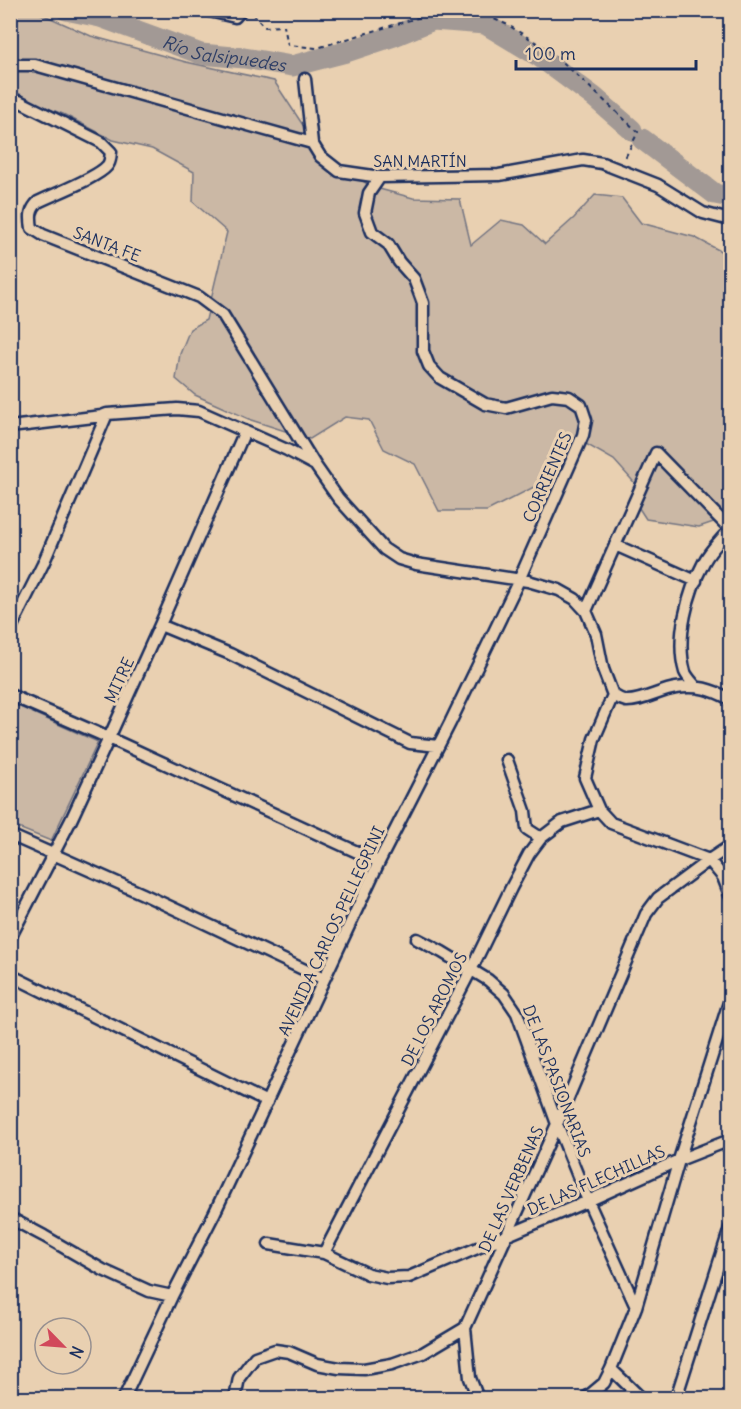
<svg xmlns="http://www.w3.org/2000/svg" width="741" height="1409" font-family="Delius,sans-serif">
<rect width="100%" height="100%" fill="#e9d0b1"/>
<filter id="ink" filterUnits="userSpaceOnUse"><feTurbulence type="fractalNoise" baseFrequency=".0167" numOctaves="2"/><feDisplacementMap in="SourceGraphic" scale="12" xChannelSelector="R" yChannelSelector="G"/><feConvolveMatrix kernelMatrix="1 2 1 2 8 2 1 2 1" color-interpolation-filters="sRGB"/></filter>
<g filter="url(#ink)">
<path fill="#cbb8a5" stroke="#737482" stroke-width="1.5" d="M10 11H35L91 36 186 62 274 81 314 142 332 161 372 187 413 198 460 199 471 245 501 220 524 225 545 244 574 218 595 195 622 198 641 223 694 237 730 256V519L725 518 699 527 646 519 637 505 640 489 614 460 567 433 536 486 487 511H439L415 464 384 449 369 420 345 417 310 439 251 420 195 395 176 379 180 354 190 329 206 320 227 232 193 202 194 172 152 149 113 140 63 114 11 95Z
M11 703 98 742 51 841 11 825Z"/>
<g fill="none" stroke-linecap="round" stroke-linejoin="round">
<g stroke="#a29995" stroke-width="21">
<path id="s1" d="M66 10 100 17 201 54 244 58 292 66 346 52 394 36 433 20 485 24 540 57 594 97 632 130"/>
<path d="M642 139 715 194 730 197"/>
</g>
<g stroke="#1b2f5e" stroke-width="15">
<path id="street" d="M205 10 235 17 241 10
M10 65H35L312 143 320 156 339 171 380 177 499 175 583 160 602 163 658 185 703 213 730 220
M305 79 312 143
M10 99 19 101 101 142 111 152C110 157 111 162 107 166 97 178 54 194 38 202 30 210 30 216 32 228L43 235 199 297 223 315 315 465
M10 427 102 416 107 414 177 409 199 411 287 450 315 465 338 498 384 549 399 559 416 564 528 581 559 590 575 599 586 611 596 634 603 669 613 695
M615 545 696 581
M586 611 656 453 730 529
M160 625 230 654 410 743 438 746
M10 630 43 564 107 414
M696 687C692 682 687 677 685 672 675 638 688 592 704 562 710 550 722 539 730 529
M10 695 109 738 379 862
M613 695 594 739 585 778 599 810 611 823 709 860 723 877 730 895
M613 695C616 697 622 700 626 701 641 702 661 690 676 688 698 685 711 689 730 699
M507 760 525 811 527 829 541 838
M10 835 143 894 324 979
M10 938 71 820 109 738 160 625 245 431
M417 939 442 952 488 980 504 994 517 1013 557 1124 588 1201 636 1307
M10 975 267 1102
M10 1218 44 1236 103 1270 149 1291 172 1296
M269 1244 324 1253 368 1274 387 1278 409 1277 588 1201 679 1160 730 1140
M324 1253 471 970 511 888 529 854 541 838 562 822 599 810
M465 1328 470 1378 477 1396 479 1398
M611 1369 641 1398
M124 1398 172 1296 215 1212 379 862 450 723 519 580 583 435 586 420 581 405 569 397 552 395 506 408 485 404 440 378 429 366 423 351V303L414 279 399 262 388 244 372 232 365 213 369 193 380 177
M235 1398 239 1378 255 1357 275 1350 289 1352 317 1364 339 1368 364 1369 392 1364 423 1353 465 1328 557 1124 646 914 658 898 709 860 730 846
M586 1398 604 1383 611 1369 636 1307 679 1160 730 999
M676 1398 730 1228"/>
</g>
<path stroke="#1b2f5e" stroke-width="2" stroke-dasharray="4.5 4.5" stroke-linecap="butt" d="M253 13 264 27 284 26 288 45 317 48 417 18 456 11 487 16 508 25 553 53 638 132 624 160"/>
<use href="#street" stroke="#e9d0b1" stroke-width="10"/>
</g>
</g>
<g text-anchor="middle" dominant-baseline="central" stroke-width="6" stroke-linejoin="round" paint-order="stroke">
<g font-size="16" fill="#1b2f5e" stroke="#e9d0b1">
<text x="420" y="161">SAN MARTÍN</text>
<text transform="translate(107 244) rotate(21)">SANTA FE</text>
<text transform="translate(547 477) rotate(-66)">CORRIENTES</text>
<text transform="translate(119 680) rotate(-65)">MITRE</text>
<text transform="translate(331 931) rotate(-65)">AVENIDA CARLOS PELLEGRINI</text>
<text transform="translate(434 1009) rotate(-63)">DE LOS AROMOS</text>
<text transform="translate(557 1081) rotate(69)">DE LAS PASIONARIAS</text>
<text transform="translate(596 1180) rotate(-24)">DE LAS FLECHILLAS</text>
<text transform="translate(511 1189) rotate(-66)">DE LAS VERBENAS</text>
</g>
<g font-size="18" font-style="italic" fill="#2f3f66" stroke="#e9d0b1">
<text stroke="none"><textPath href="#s1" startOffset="165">Río Salsipuedes</textPath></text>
</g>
</g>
<rect width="741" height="1409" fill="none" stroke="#e9d0b1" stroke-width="36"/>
<rect x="18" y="18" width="705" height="1373" fill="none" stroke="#1b2f5e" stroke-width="2" filter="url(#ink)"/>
<g transform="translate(63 1346) rotate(115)"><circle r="28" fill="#e9d0b1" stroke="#979090" stroke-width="1.5"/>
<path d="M0-4.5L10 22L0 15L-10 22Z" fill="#d1495b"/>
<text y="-9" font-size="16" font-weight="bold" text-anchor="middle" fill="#1b2f5e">N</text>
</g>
<path d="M516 60v9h180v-9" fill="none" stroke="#1b2f5e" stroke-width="3"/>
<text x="525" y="60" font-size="18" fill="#1b2f5e" stroke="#e9d0b1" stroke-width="4.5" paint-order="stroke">100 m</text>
</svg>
